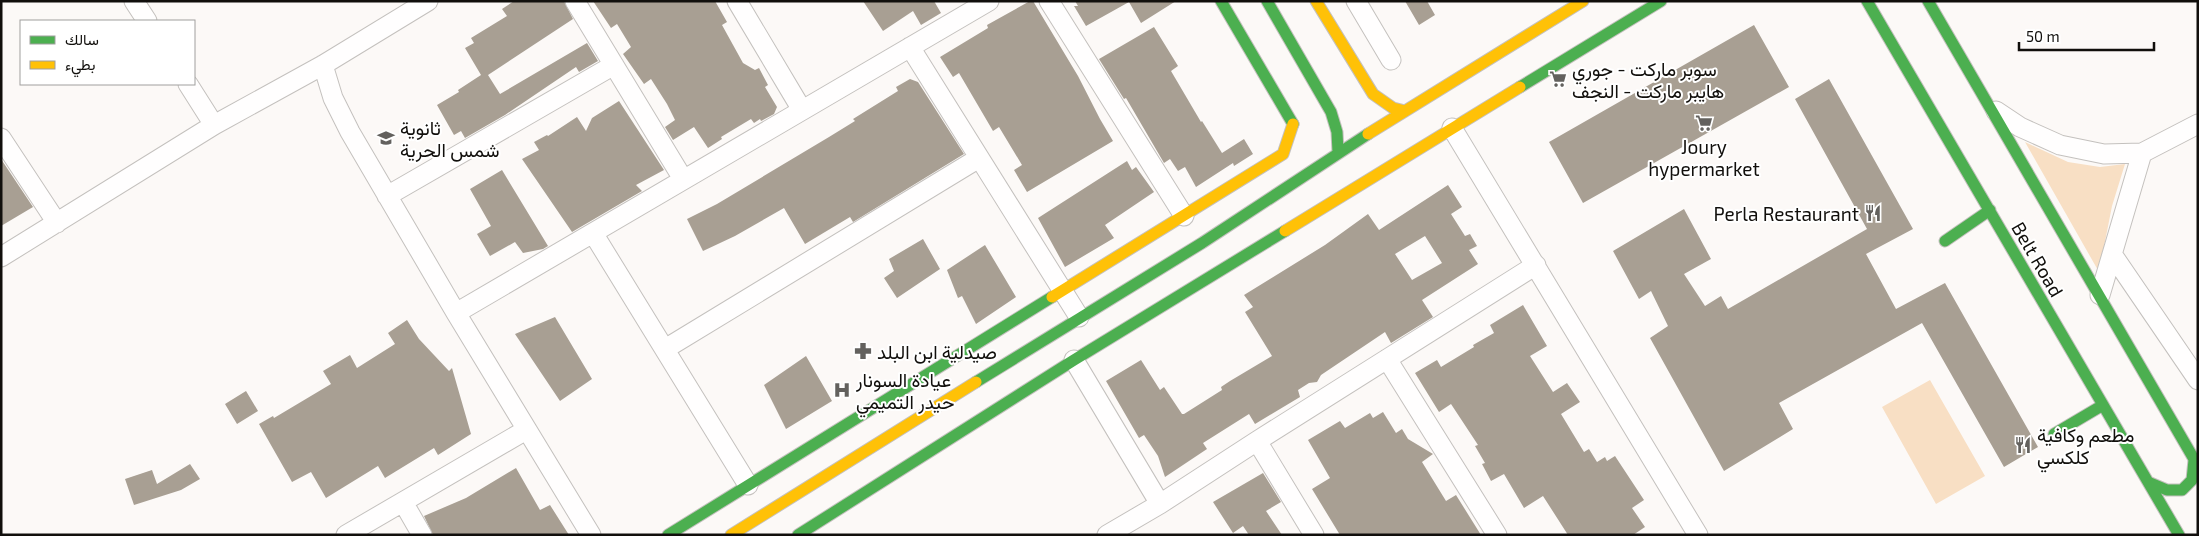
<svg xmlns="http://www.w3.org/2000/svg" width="2199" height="536" font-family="'Exo 2',Vazirmatn,sans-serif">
<rect width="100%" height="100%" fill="#fcf9f7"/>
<path fill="#f8dfc4" d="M2025 142 2068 162 2100 167 2125 164 2112 206 2099 272Z
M1930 380 1985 476 1936 504 1882 407Z"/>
<path fill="#a89f93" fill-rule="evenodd" d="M514 1H564L573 19 488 75 500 94 587 43 598 61 579 72 576 67 505 115 465 138 461 131 454 135 437 105 459 92 458 90 481 75 465 48 474 43 471 38 507 16 502 9Z
M593 1H715L727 22 722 25 743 63 755 70 759 68 768 85 765 87 777 107 774 114 761 121 760 119 754 123 751 119 721 137 722 139 708 148 694 127 673 140 665 127 675 120 667 104 651 79 644 84 623 54 631 47 617 24 611 28Z
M863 1H934L941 13 921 25 913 11 883 31Z
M1030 1H1033L1078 76 1100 119 1113 141 1027 192 1014 170 1022 165 999 127 993 131 959 73 953 77 940 57 988 28 987 25Z
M1075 1H1176L1141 23 1129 2 1086 26 1074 6H1078Z
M1405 1H1427L1435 15 1419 25Z
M1754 25 1789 87 1583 203 1549 142Z
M1154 27 1178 66 1171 71 1201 122 1202 121 1222 153 1244 139 1253 154 1234 166 1233 163 1196 187 1185 167 1178 171 1170 159 1164 163 1126 98 1124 99 1099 59Z
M910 79 918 82 964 154 853 222 850 217 805 244 784 208 735 236 703 251 687 219 717 204 829 137 855 121 853 119 898 91 896 87Z
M1829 79 1913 229 1866 254 1896 309 1945 283 2038 447 2004 467 1922 323 1779 403 1793 429 1724 471 1650 338 1668 326 1651 291 1639 299 1613 251 1684 209 1711 259 1684 274 1705 306 1721 296 1728 309 1867 229 1795 99Z
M619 101 664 170 636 185 642 191 572 232 522 159 539 150 534 142 547 135 548 136 577 117 586 131 592 118Z
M1 159 33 207 1 226Z
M1127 161 1132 170 1136 167 1154 192 1105 225 1114 238 1065 267 1038 218Z
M502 170 548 246 543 249 523 253 515 242 490 256 477 234 491 226 470 189Z
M1448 185 1462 207 1451 214 1465 236 1470 234 1477 246 1469 250 1478 264 1422 300 1433 317 1391 343 1385 332 1321 375 1317 382 1309 383 1298 390 1300 397 1255 424 1249 414 1203 443 1207 449 1165 477 1158 456 1144 435 1139 438 1106 381 1141 360 1160 390 1164 387 1182 414H1184L1222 390 1221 387 1230 381 1272 356 1245 312 1253 307 1244 295 1325 245 1368 214 1379 230ZM1425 236 1442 263 1412 280 1395 254Z
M923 239 940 269 897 298 884 278 894 271 889 259Z
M985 245 1016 297 976 324 962 296 958 298 947 270Z
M1523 305 1547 346 1530 356 1553 392 1567 383 1580 402 1561 414 1584 452 1589 449 1597 462 1605 457 1607 461 1615 456 1644 500 1632 508 1645 527 1633 535H1568L1543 496 1524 508 1504 474 1491 481 1482 464 1485 463 1475 446 1478 445 1451 404 1439 412 1415 373 1437 360 1441 367 1474 347 1473 345 1494 333 1490 325Z
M555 317 592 379 560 401 515 334Z
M407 320 419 339 449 371 452 368 471 434 438 455 434 448 385 478 378 466 326 498 311 472 292 482 259 424 273 416 274 418 331 384 323 371 350 355 357 368 395 344 388 333Z
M806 356 832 401 786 429 764 385Z
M246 391 258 411 237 424 225 404Z
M1383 412 1396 433 1402 429 1408 439 1433 454 1422 462 1446 501 1456 495 1481 535H1340L1312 489 1330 478 1308 440 1340 421 1345 428 1370 413 1373 418Z
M190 464 200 479 181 490 134 505 125 479 152 470 157 484Z
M516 468 540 510 550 505 569 535H433L424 516 466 498Z
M1263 473 1281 502 1266 511 1282 535H1249L1243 526 1233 533 1213 502Z"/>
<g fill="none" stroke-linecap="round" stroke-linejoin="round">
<g stroke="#c4c1be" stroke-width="21">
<path id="street" d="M134 1 147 21
M575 1 683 179
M737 1 802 110
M1049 1 1184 216
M1356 1 1391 60
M910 47 1079 317
M323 65 333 98 350 132 456 313 591 535
M188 84 214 125
M1996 111 2020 127 2060 145 2104 154 2142 153 2198 124
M1452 128 1698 535
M1 138 57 223
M387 196 614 65
M593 233 748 485
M2112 254 2198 380
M1 257 214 125 323 65 428 1
M2100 295 2142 153
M456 313 989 1
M665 349 979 158
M1387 359 1497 535
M1074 360 1160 504
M1257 441 1314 535
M403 502 422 535
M346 535 526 430
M1107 535 1160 504 1257 441 1536 265"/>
</g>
<g stroke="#c4c1be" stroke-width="13">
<path id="fast" d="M1221 1 1293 124
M1267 1 1331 112 1337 132 1338 152
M1867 1 2179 535
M1928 1 2198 466
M1520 87 1661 1
M1945 241 1990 210
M976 382 1202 243 1368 134
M2054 434 2103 405
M2148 482 2167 490H2182L2192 480 2194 460
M668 535 1052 297
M798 535 1074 360 1285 231"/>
</g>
<g stroke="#c4c1be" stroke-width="13">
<path id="slow" d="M1316 1 1373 94 1393 108 1405 111
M1368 134 1583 1
M1285 231 1520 87
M1052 297 1283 154 1293 124
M731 535 976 382"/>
</g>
<use href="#street" stroke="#fffefe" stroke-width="19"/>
<use href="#fast" stroke="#4caf50" stroke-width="11"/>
<use href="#slow" stroke="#ffc107" stroke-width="11"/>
</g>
<defs>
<g id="supermarket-bare" transform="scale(1.35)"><path d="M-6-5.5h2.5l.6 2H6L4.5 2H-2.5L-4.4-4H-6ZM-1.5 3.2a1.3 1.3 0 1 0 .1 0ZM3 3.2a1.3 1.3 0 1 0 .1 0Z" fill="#63615e" stroke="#fff" stroke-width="2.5" paint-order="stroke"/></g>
<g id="school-bare" transform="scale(1.35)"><path d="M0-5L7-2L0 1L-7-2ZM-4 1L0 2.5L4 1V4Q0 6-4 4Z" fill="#63615e" stroke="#fff" stroke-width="2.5" paint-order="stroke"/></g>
<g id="restaurant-bare" transform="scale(1.35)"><path d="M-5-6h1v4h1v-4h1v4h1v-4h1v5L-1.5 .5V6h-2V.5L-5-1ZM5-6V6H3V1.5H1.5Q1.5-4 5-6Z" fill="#63615e" stroke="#fff" stroke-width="2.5" paint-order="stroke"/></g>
<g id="pharmacy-bare" transform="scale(1.35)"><path d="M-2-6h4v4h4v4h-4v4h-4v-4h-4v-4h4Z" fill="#63615e" stroke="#fff" stroke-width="2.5" paint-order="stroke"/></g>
<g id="hospital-bare" transform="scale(1.35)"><path d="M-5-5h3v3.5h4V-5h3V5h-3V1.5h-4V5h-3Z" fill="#63615e" stroke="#fff" stroke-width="2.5" paint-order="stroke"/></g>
</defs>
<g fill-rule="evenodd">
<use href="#supermarket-bare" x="1558" y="79"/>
<use href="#supermarket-bare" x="1704" y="123"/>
<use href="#school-bare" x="386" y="138"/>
<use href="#restaurant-bare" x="1873" y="213"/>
<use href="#pharmacy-bare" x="863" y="351"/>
<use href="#hospital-bare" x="842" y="390"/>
<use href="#restaurant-bare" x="2023" y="445"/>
</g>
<g text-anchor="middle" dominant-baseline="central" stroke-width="4" stroke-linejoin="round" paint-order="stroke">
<g font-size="19" fill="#110f0c" stroke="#fff" text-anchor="start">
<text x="1572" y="68">سوبر ماركت - جوري<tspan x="1572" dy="22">هايبر ماركت - النجف</tspan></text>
<text x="400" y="127">ثانوية<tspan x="400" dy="22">شمس الحرية</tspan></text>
<text x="1704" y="146" text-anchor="middle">Joury<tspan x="1704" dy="22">hypermarket</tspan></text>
<text x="1859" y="213" text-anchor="end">Perla Restaurant</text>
<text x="877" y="351">صيدلية ابن البلد</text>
<text x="856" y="379">عيادة السونار<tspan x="856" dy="22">حيدر التميمي</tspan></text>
<text x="2037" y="434">مطعم وكافية<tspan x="2037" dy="22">كلكسي</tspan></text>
</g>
<g font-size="19" fill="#110f0c" stroke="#fff">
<text transform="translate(2038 259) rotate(60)">Belt Road</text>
</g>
</g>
<rect width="2199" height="536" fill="none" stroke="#110f0c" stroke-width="5"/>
<rect x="20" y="20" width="175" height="65" fill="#ffffff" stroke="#a09f9e"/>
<rect x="30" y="36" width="25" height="8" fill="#4caf50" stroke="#a09f9e"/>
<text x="65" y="45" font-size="15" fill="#110f0c">سالك</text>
<rect x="30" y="61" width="25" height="8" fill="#ffc107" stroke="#a09f9e"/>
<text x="65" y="70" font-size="15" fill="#110f0c">بطيء</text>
<path d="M2019 42v8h135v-8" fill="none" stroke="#110f0c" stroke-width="2.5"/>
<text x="2026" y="42" font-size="15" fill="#110f0c" stroke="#ffffff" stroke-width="4" paint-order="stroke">50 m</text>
</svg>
